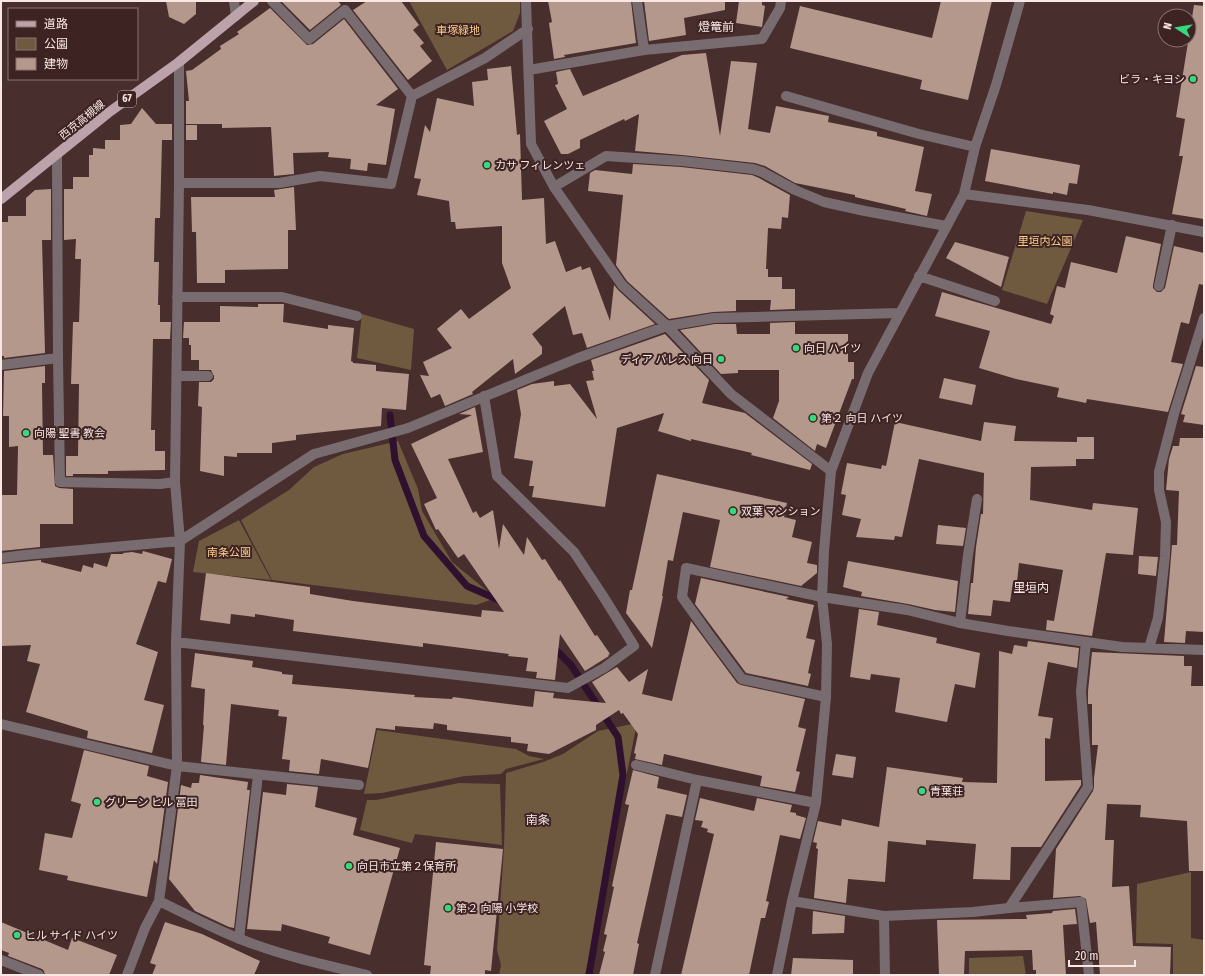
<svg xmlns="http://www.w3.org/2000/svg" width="1205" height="976" font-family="'Fira Sans Condensed','Noto Sans JP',sans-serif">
<rect width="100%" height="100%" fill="#482e2d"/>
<path fill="#6f5a3f" d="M409 1H520V13L513 31 447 70Z
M1026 211 1083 220 1047 304 1002 290Z
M362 314 414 329 411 370 357 358Z
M398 441 418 489 422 511 452 562 496 598 476 605 272 580 241 520 289 490 314 467 343 454Z
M239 520 271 580 193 572 199 541Z
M637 723 595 933 585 975H499L501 965 497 950 504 848 506 773 543 762 563 754 598 731Z
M377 730 516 749 529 756 544 759 506 769 501 774 465 776 382 793 364 794Z
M459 783 500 784 502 845 415 834 412 843 360 830 367 800H376Z
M1191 872V938L1204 940V975H1173V944L1136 943 1137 884Z
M1023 956 1026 975H969V958Z"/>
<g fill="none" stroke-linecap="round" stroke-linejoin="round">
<path stroke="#2f112f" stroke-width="7" d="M390 415 395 460 424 536 467 586 501 601
M552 646 571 665 618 737 623 775 589 975"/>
</g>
<path fill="#b4988b" d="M166 1H196V14L184 24 169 17Z
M281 1H338L341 5 310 30Z
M367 1H401L419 25 413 30 424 43 420 46 432 61 408 80 353 10Z
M548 1H631L636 43 564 55 565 57 554 59 549 23 552 22Z
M644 1H725V10L684 18 686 35 649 41Z
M739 1H762V5L765 6 762 27 736 23Z
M941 1H992L968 100 920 89 922 80 790 48 800 6 932 38Z
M1194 5 1204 6V219L1172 214 1183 156H1179L1185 119 1176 117Z
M270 8 307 45 313 44 344 19 398 89 376 105 395 109 386 165 368 163 367 171 350 169 351 159 328 157 329 152 293 153 294 174 274 176 271 127 222 128V124H186V101H189L186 71 192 70 221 49 220 46 239 34 237 32Z
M706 53 720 136 731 61 757 63 748 129 770 133 776 106 829 116 828 122 877 132V136L924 147 915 191 932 194 927 216 905 211 906 209 855 197V195L795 183 765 166 755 163 682 155 635 151 639 114 625 121 624 119 580 140V148L568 154H561L544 121 567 109 555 85 558 84 556 72 570 69 583 96 682 55Z
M511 66 517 135 520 134 522 200 544 198 546 244 555 241 566 272 581 266 582 270 590 267 610 321 614 285 618 290 655 324 587 348 582 333 573 335 565 306 532 334 542 347V354L515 374 513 359 472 392 473 394 445 406 440 394 431 398 420 375 429 376 423 362 452 348 437 329 461 309 469 319 511 288 502 263V226L456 229 455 222H451L449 201 417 195 421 179 414 178 425 125 430 132 437 98 474 106 472 82 488 80 487 69Z
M142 108 156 124H172V140H162L160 218H155L154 262H159L158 305H160V322H171L170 339H153L151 430H155V451H165V470L108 471V474H73V476H66V456H78L79 384H71L73 322H79L81 259H75L76 239 64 240V189H73V177H89V155H93V148L105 149V140H120V125L131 124Z
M186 125H197V140H186Z
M991 149 1080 165 1077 184 1069 183 1067 195 1053 192V194L985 181Z
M633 164 681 167 752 175 759 178 790 195 788 218 782 217 781 229 768 228 766 269H768V277H782V289H795V309L770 310 771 300H736V311L713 312 669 319 627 281 616 265 623 195 588 191 590 173 595 170 632 174Z
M294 187 296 230H288V269L225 270V283H197L196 232H192L191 197H275L274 190Z
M51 189V240H42L45 353 4 358V356H1V222H8V216H26V198L35 190Z
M1126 236 1161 244 1153 285V288L1157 292H1161L1165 288 1174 246 1204 253V285L1199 284 1189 324 1181 322 1171 362 1183 364 1168 412 1087 399 1086 403 1057 397 1059 388 1016 379 979 368 990 331 935 316 942 292 1051 324 1054 316 1050 314 1057 286 1065 288 1071 262 1117 273Z
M955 242 1009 257 1001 287 946 258Z
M258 304H284L283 322 328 329V325L354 328 351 361 353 362V363L376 365V371L409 374 406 410 382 408 381 426 296 435V440L272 443V453H237V457L224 456V476L200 471 202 407 198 406 199 382H211L214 379V376L211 370H199V360H191V345H189V338H183L184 322H220V306L258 307Z
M795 322V334H848V362H854V379H852L826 448 817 444 815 451 773 418 779 401V370H738V373L721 374 680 330 715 324H736L737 334H770V323Z
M665 334 709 380 702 403 745 413 812 464 810 470 751 455 752 453 691 439V441L658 431 664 413 617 428 605 507 532 497 534 486H529L533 461 514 458 521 414 517 390 532 384 554 381V386L570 384 597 419 586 381 594 380 592 371H594L591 360Z
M45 366V383H42L43 455H53L55 486 59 488 73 489V524H40V547L1 551V495H17L18 446 9 447V416H3L4 371Z
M1196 366 1204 367V425L1183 422 1185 415 1181 414Z
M944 378 976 385 972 405 939 398Z
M475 407 483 452 448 459 473 513 476 511 480 518 493 510 499 549 503 524 524 555 527 537 542 560 545 559 559 581 560 580 595 636 597 635 610 654 608 655 609 656 585 671 560 634 555 680 536 678 537 672 526 671 528 658 508 656 509 654 423 643V647L293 631 294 620 255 614V617L231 614 230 624 200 620 206 573 310 587V594L353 601 481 617 482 610 504 612 464 554 458 558 438 529 436 530 424 504 437 498 411 444 472 415 459 414Z
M895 422 981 441 984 422 1016 426 1014 441 1077 442V437H1094V459H1076V466L1031 467 1030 500 1092 510 1093 503 1138 508 1133 555 1106 553 1092 636 1046 630 1047 620 1054 621 1063 570 1019 563 1017 582H1013L1010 602 993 600 991 616 968 614 971 583H973L976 547 981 514H983L984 473 919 459 902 537 895 536 894 540 856 537 861 519 842 515 846 495 841 494 847 463 881 469 882 465 886 466Z
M1180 438H1204V632L1186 631 1185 643 1164 642 1172 545H1177L1179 491 1166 490 1169 459 1173 446H1179Z
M657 474 787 503 784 517 796 520 792 537 812 542 807 563 817 565V573L801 586 710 567 720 520 683 512 673 561 668 560 662 596H663L652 648 626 613 630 590H632Z
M938 525 966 528 963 546 936 544Z
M143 551 172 559 166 583 158 581 136 644 158 652 144 700 164 705 152 753 87 738 88 731 26 712 40 664 27 661 31 645 1 646V564L41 560V562L81 572 83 565 93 568 94 563 107 567 111 554H123V553L132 552 142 554Z
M1139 556 1158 557 1156 576 1138 574Z
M848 561 958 581 955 612 935 610 908 604 861 596 862 592 843 587Z
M701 578 789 597 786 599 814 605 806 638 815 640 808 673 811 674 808 686 746 673 695 604Z
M859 609 879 612 877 625 937 638 936 643 980 653 975 688 955 684 947 722 895 712 900 678 871 674 870 680 850 677Z
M691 621 737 683 741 685 805 699 798 727 806 729 796 771 800 772 795 792 760 786 762 776 690 760 664 754 662 765 635 759 636 754 634 753 638 734 623 713 621 714 619 710 596 725V730L549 754 527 751 528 744 511 742V737L447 730V725L434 723 433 729 395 726V730L376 728 368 768 321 759 319 774 289 771 290 760 282 759 287 717 278 716 279 710 231 704 226 765 201 762 204 725H203L205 689 191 687 195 653 253 661 252 667 282 672V674L293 675 292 684 415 695 414 697 452 699 453 697 533 707 535 691 554 693 553 698 606 703 592 682 617 667 629 682 648 669 642 694 672 701Z
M1028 641 1079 648 1077 668 1048 662 1038 716 1053 718 1050 739 1045 738V781L1081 780V785L1041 847H1011L1010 880 973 879 976 844 926 840V845L888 841 885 882 848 879 846 903 814 898 818 849 816 848 817 843 813 842 818 821 841 826 842 819 879 827 887 767 963 778 962 782 997 783 999 651 1012 654 1014 645 1027 647Z
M1092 652 1184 656V666H1192L1191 686H1204V871H1189L1187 821 1140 817 1141 805 1107 804 1105 840H1114L1112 887 1129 886 1133 946 1171 947 1170 975H1100L1096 922 1090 923 1086 899 1080 896 1053 898 1056 849 1093 791 1094 787V778L1098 745H1092V704H1088V691Z
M84 750 149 766 147 776 168 782 157 864 154 860 147 897 67 880 68 876 39 870 45 833 72 838 81 804 71 801Z
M836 754 856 757 853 778 832 775Z
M633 770 659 777 657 788 687 795 682 817 666 814 637 943 639 944 633 975H599L605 952 603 951 607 935 604 934 614 887 612 886 629 805 625 804Z
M200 775 248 782 247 790H250L234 928 229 927 195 911 169 879 181 785 191 788 192 783H199Z
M287 784 318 787 315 807 357 818 353 835 400 848 370 955 328 943 330 937 282 924 281 931 247 929 263 792 286 795Z
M700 798 754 811 757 798 792 805 790 812 796 813V815L806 818 800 839 780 835 766 901 769 902 765 918H761L749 975H681L714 834 707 832 708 829 701 827 703 821 695 820Z
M436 842 503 849 491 971 485 970V975H430L431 966 424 965Z
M1075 909 1077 924 1063 925 1066 975H1036V970H1033L1032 950 965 951 964 975H939L937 920 1027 919 1026 915 1052 913 1053 911Z
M813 911 845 916 844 933 812 934Z
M1 922 68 950 72 938 117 955 109 975H45L44 971 42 969 8 956 9 953 1 950Z
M165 922 202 934 260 961 254 975H152L156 965 150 963Z
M793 958 853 960V975H791Z"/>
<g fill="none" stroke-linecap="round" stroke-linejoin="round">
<path stroke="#796c71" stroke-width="10" d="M57 155 58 358 60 482 160 484 175 482
M1159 286 1172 225
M667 326 731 394 831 471
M1 365 58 358
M177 376H208
M822 597 686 568 682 597 710 636 742 679 826 697
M960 623 968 555 977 499
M177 766 359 785
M1009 908 1088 787 1081 691 1086 642
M884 916 885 975
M239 939 258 775
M1 960 39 975"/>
<path stroke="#796c71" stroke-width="10" d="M234 1 236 16
M526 1 531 144 554 187 622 285 667 326
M637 1 644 50
M529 70 644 50 762 39 780 8 781 1
M412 96 485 58 528 29
M786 96 919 134 975 147
M179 183H279L320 176 391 184 412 96 345 10 309 39 272 1
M554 187 606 156 682 161 753 169 762 172 795 190 824 202 865 211 946 226
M964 194 1088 210 1204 232
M919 276 995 301
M177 297H282L357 316
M1 558 25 555 180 541 314 454 408 428 578 358 667 326 714 318 899 313
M822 597 907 610 960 623 1008 631 1122 647 1204 650
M176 642 568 688 604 668 634 646 603 596 574 552 497 476 484 396
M1149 648 1158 618 1165 556 1166 522 1159 490V472L1174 414 1204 318
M1 724 177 766
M636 765 697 780 816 803
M159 901C186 914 212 928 240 939 280 955 324 965 367 975
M792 901 884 916 973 912 1009 908 1081 902 1089 975
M127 975 145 928 159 901 177 766 176 642 180 541 175 482 179 183V62
M655 975 697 780
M777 975 792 901 816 803 826 697 827 644 822 597 824 551 831 471 868 373 964 194 975 147 996 85 1020 1"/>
<path stroke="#bca2ab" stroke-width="10" d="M1 199 108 113 179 62 254 1"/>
</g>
<g fill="#37d880" stroke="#3d2423" stroke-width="1.5">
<circle cx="1193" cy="79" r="4"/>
<circle cx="487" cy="165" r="4"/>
<circle cx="796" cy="348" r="4"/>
<circle cx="721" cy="359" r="4"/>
<circle cx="813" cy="418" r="4"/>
<circle cx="26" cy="433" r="4"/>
<circle cx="733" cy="511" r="4"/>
<circle cx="922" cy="791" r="4"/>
<circle cx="97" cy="802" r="4"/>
<circle cx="349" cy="866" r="4"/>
<circle cx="448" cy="908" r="4"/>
<circle cx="17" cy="935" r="4"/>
</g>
<g text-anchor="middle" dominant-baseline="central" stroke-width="4" stroke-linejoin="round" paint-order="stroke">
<rect fill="#3d2423" stroke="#c1acac" stroke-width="1" x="118" y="91" width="18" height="16" rx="3"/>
<g font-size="10" font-weight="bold" fill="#f9e7e6">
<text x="127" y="99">67</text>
</g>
<g font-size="11" fill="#fccc8a" stroke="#3d2423">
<text x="458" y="30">車塚緑地</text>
<text x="1045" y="241">里垣内公園</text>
<text x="229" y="552">南条公園</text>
</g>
<g font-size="11" fill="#f9e7e6" stroke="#3d2423" text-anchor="start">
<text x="1185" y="79" text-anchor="end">ビラ・キヨシ</text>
<text x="495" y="165">カサ フィレンツェ</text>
<text x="804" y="348">向日 ハイツ</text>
<text x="713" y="359" text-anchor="end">ディア パレス 向日</text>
<text x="821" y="418">第２ 向日 ハイツ</text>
<text x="34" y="433">向陽 聖書 教会</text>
<text x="741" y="511">双葉 マンション</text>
<text x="930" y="791">青葉荘</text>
<text x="105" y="802">グリーン ヒル 冨田</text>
<text x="357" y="866">向日市立第２保育所</text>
<text x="456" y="908">第２ 向陽 小学校</text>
<text x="25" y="935">ヒル サイド ハイツ</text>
</g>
<g font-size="11" fill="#f9e7e6" stroke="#3d2423">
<text transform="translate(82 120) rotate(-39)">西京高槻線</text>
</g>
<g font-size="12" fill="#f9e7e6" stroke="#3d2423">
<text x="716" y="27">燈篭前</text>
<text x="1031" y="588">里垣内</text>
<text x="538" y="820">南条</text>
</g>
</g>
<rect width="1205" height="976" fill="none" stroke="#f9e7e6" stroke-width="4"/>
<rect x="8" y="8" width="130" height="72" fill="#3d2423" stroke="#887271"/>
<rect x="16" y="21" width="20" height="6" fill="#bca2ab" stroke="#887271"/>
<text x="44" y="28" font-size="12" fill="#f9e7e6">道路</text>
<rect x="16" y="38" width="20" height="12" fill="#6f5a3f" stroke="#887271"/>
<text x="44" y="48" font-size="12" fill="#f9e7e6">公園</text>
<rect x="16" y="58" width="20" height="12" fill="#b4988b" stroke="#887271"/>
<text x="44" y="68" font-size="12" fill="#f9e7e6">建物</text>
<g transform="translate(1177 28) rotate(282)"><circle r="19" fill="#3d2423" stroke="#887271"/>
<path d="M0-3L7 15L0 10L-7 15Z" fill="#37d880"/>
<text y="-6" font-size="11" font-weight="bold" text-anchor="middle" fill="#f9e7e6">N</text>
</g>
<path d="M1069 960v6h66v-6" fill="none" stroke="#f9e7e6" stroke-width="2"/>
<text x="1075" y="960" font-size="12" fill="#f9e7e6" stroke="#3d2423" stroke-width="3" paint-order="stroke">20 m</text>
</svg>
